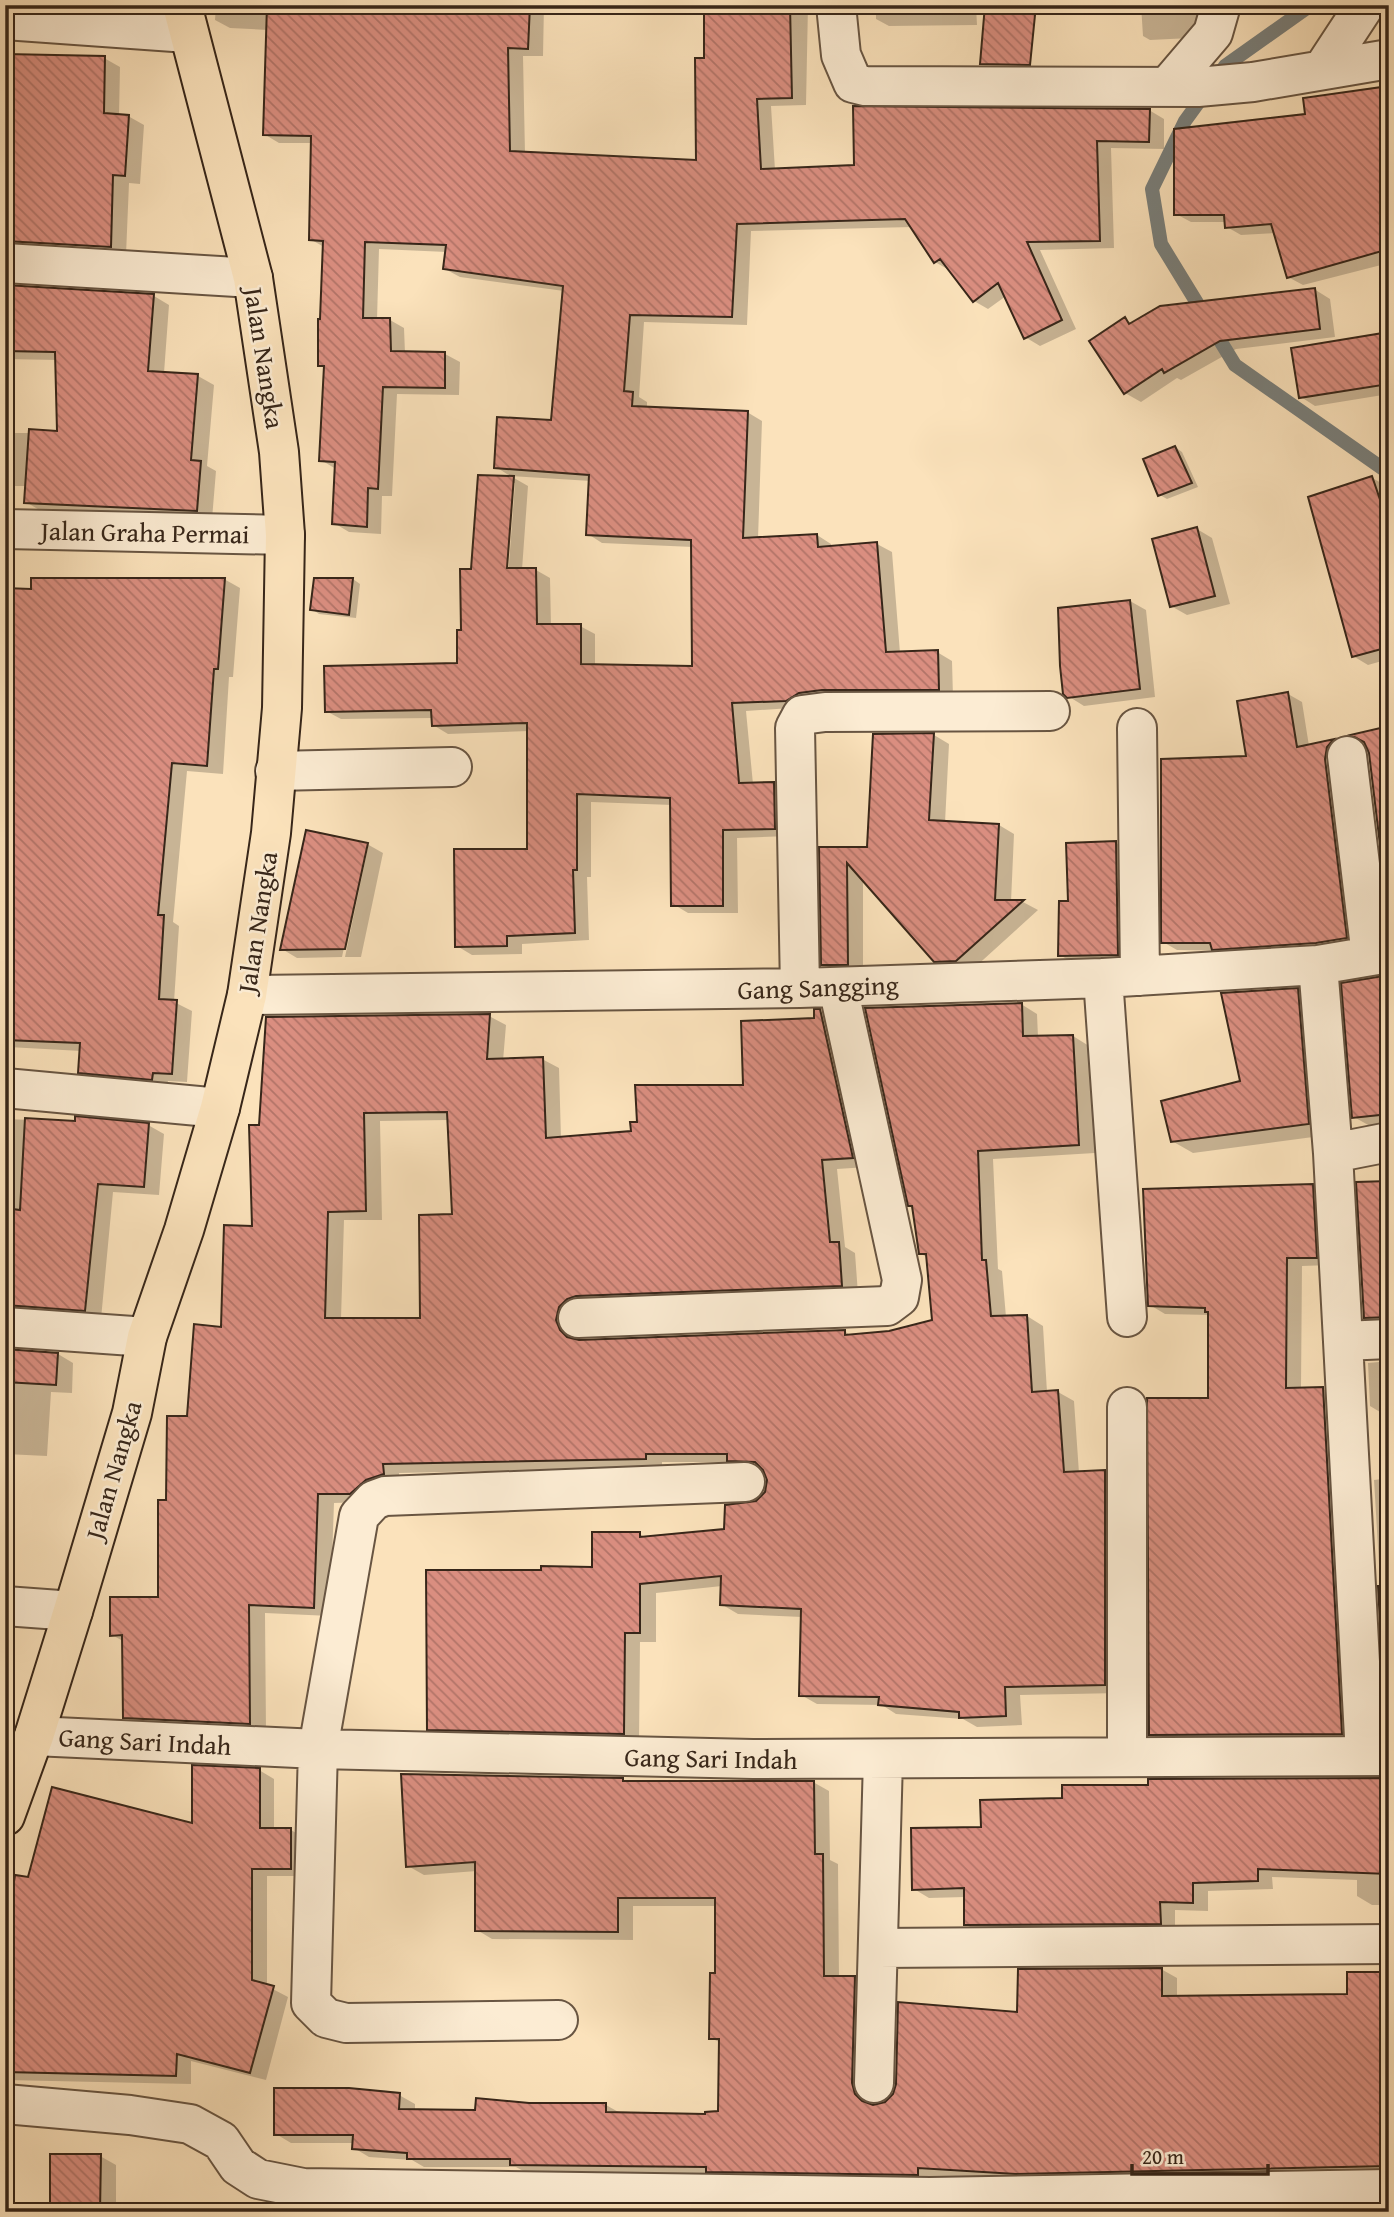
<svg xmlns="http://www.w3.org/2000/svg" width="1394" height="2217" font-family="'Gentium Book Plus',serif">
<defs>
<pattern id="building-back-hatch" width="6" height="6" patternUnits="userSpaceOnUse" patternTransform="scale(1.75)"><rect width="6" height="6" fill="#da8e80"/><path d="M-1 5l2 2M0 0l6 6M5-1l2 2" fill="none" stroke="#b27468"/></pattern>
</defs>
<rect width="100%" height="100%" fill="#fbe2bb"/>
<filter id="stains"><feTurbulence type="fractalNoise" baseFrequency=".00286" numOctaves="4"/><feColorMatrix values="0 0 0 0 .2 0 0 0 0 .09 0 0 0 0 .02 0 0 0 .5 -.17"/></filter>
<radialGradient id="worn" r=".72"><stop offset=".6" stop-color="#630" stop-opacity="0"/><stop offset="1" stop-color="#630" stop-opacity=".3"/></radialGradient>
<path fill="#0003" fill-rule="evenodd" d="M216 5H544L543 56H523L525 154 698 162 707 5H808L806 105 771 106 775 170 856 167 1149 110 1164 119V149L1111 148 1114 248 1040 250 1076 329 1040 346 1025 337 1006 296 988 309 974 301 951 271 935 262 912 227 751 231 747 325 644 322 639 397 647 402V409L747 412 762 421 758 539 817 535 831 544V547L877 544 892 552 900 653 937 652 952 661 953 697 746 711 753 784H774L788 792 789 836 737 838 738 913H688L673 904 672 805 591 802V877H587L589 940 522 944V954L472 955 457 946 529 850V731L448 734 433 725V718L341 719 326 711 458 665 472 571 514 478 528 486 522 570H536L550 578 551 626H580L595 634V666L693 668V547L602 543 588 534 591 481 510 476 496 467 553 422 564 291 460 277 445 269 447 252 379 249 377 320H390L404 328 405 353 445 354 460 362 459 395 397 394 392 496H382L381 534 349 532 334 523 336 469 321 460 325 368 320 365 324 247 310 239 312 143H279L264 134 268 30 230 28 215 20ZM512 483H515L508 577H505Z
M876 5H976L977 25 889 26 876 19Z
M1141 5H1196L1198 29 1191 38 1150 40 1143 36Z
M5 56 104 58 120 67 119 116H128L144 125 140 184 129 183 126 255 5 257Z
M1389 88V263L1303 285 1288 277 1276 233 1241 235 1227 227 1226 222H1191L1176 214 1307 116Z
M5 287 154 296 169 305 164 373 198 376 214 385 207 466 216 471 212 519 41 511 26 502 27 486H5V433H59L57 360 5 359Z
M1314 289 1330 299 1335 337 1236 349 1181 380 1177 378 1141 402 1125 393V319L1133 324Z
M1389 334V394L1315 406 1301 397Z
M1175 447 1182 452 1198 487 1167 499 1160 495Z
M1372 478 1387 486 1389 492V659L1368 665 1353 656Z
M1197 529 1212 538 1230 604 1187 615 1171 606Z
M224 579 240 588 233 677H229L223 774 187 771 173 922 179 926 174 1002 192 1011 187 1082 168 1081 167 1088 95 1081 80 1072 81 1051 8 1047 5 1084V590L32 591Z
M353 579 360 584 356 618 319 614 312 609Z
M1130 601 1146 610 1155 697 1084 706 1068 696Z
M1288 694 1302 702 1309 746 1334 740 1347 748 1357 920 1243 944 1244 951 1177 950 1163 942 1248 758ZM1325 751H1328L1326 768 1322 767Z
M934 735 949 744 945 823 999 825 1014 834 1011 902H1023L1038 910 973 969 952 970 936 960 863 878V973H839L823 964 821 849H869Z
M1116 843 1132 852 1133 963 1075 964 1060 955 1070 903 1068 845Z
M367 844 383 853 361 957H345L368 847H365L342 957 297 958 282 949Z
M1389 975V1124L1370 1126 1354 1117 1343 985Z
M1298 992 1318 1003 1328 1135 1193 1153 1172 1141 1242 1083Z
M1021 1004 1037 1014 1038 1037 1073 1036 1089 1046 1095 1153 993 1159 998 1269 1002 1271 1006 1317 1027 1316 1043 1326 1047 1392H1058L1074 1401 1079 1473 1105 1472 1121 1481V1693L1020 1695 1022 1725 977 1727 963 1719 896 1714 882 1705 817 1704 801 1695 802 1617 738 1614 721 1604 722 1586 656 1593V1642H640L639 1742 445 1738 429 1729 594 1569 640 1534 646 1538 725 1530 766 1494 769 1482 766 1471 745 1469 732 1462H662V1467L399 1473V1483L367 1502 334 1503 330 1616 265 1613 266 1732 141 1727 125 1717 123 1641 112 1635 159 1599 168 1502 188 1417 223 1328 254 1228 260 1126 489 1016 506 1025 503 1061 542 1059 559 1068 561 1139 633 1133 638 1123 745 1087 815 1020 820 1011 836 1020 868 1167 837 1169 845 1247 855 1253 858 1294 572 1330 576 1341 844 1331 852 1336 889 1333 934 1321 928 1258 920 1253 914 1208 910 1205ZM449 1120 454 1215 422 1319H341L344 1220H382L380 1121Z
M5 1113 7 1119 148 1125 164 1134 159 1195 113 1192 101 1319 5 1321Z
M1313 1203 1328 1212 1331 1265 1302 1266 1301 1389H1323L1338 1397 1357 1742 1166 1743 1151 1734 1210 1399V1315L1165 1314 1150 1305Z
M1389 1210V1326H1381L1365 1317Z
M5 1349 58 1354 73 1363 72 1393 51 1392 47 1456 5 1454Z
M1389 1361V1415H1385L1370 1406 1368 1363Z
M1389 1478V1734L1374 1480Z
M259 1770 274 1779V1830H291L306 1839V1876H267V1986L288 1997 266 2080 191 2061V2084L5 2080V1949L29 1879 194 1826Z
M623 1780 627 1782H813L829 1791 830 1860 838 1864 839 1978H855L870 1987 867 2093 872 2107 886 2103 1018 2013 1161 1969 1177 1978V1998L1348 1996 1389 1974V2174L1033 2182 933 2176V2183L527 2173 516 2167H424L412 2160 369 2157 354 2148V2143H291L276 2134 399 2095 415 2104V2111L476 2112 529 2105H606L622 2114 707 2116 719 2113 721 2043 711 2038 717 1975V1906H633V1940L492 1939 477 1930V1871L424 1875 408 1866Z
M1389 1780V1905H1372L1357 1896V1880L1272 1877 1273 1889 1208 1891V1911L1175 1910V1932L980 1933 965 1924V1897L929 1898 914 1889 983 1828 1063 1800Z
M100 2156 116 2165V2212H51Z"/>
<g fill="none" stroke-linecap="round" stroke-linejoin="round">
<path stroke="#797f7b" stroke-width="14" d="M1311 5 1225 66 1185 121 1152 189 1161 244 1235 365 1389 473"/>
</g>
<path fill="url(#building-back-hatch)" stroke="#372619" stroke-width="2" fill-rule="evenodd" d="M267 5H530L528 49 508 48 510 151 696 160 695 58H704V5H790L792 98 757 99 761 169 854 165 853 106 1150 109 1149 142 1097 141 1100 241 1027 242 1062 320 1024 339 998 283 973 302 940 259 934 263 905 219 737 224 732 317 630 315 624 391 633 392 632 406 748 411 743 538 817 534 818 547 877 542 886 652 938 650 939 690H822L799 693 786 701 732 703 739 783 774 782 775 829 723 830V906H671L670 798 577 794V870H573L575 933 507 936V946L455 947 454 849H527V723L432 726 431 710 325 712 324 666 457 663V630H461L460 569H471L478 475 514 476 507 568H536L537 624H581V664L692 666 691 540 586 535 589 475 494 468 497 417 551 420 563 286 443 269 446 245 365 242 363 318H390L391 351 445 352V388L383 387 378 489 368 488 367 527 332 524 335 462 319 461 324 366H318V319H320L323 241 309 240 311 136 263 135Z
M985 5H1036L1030 65 980 64Z
M5 54 105 56 104 113 129 115 125 176 113 175 111 247 5 241Z
M1389 86V249L1287 278 1271 224 1225 228 1224 215H1174V129L1305 114 1303 98Z
M5 285 154 294 148 371 198 374 191 460 201 461 197 511 24 503 29 429 57 431 55 352 5 351Z
M1315 288 1320 329 1220 341 1164 373 1162 369 1124 394 1089 341 1125 317 1129 324 1160 306Z
M1389 332V384L1299 398 1291 348Z
M1175 446 1192 483 1158 496 1143 459Z
M1372 476 1389 526V647L1352 657 1308 497Z
M1197 527 1215 596 1170 607 1152 539Z
M31 578H225L218 669H214L207 766 172 763 158 915H164L159 999 177 1000 172 1074 153 1073 152 1080 78 1073 80 1043 5 1040V588L31 589Z
M314 578H353L349 615 310 610Z
M1130 600 1140 689 1067 698 1063 694 1060 666 1058 608Z
M1288 692 1297 747 1334 739 1327 747 1325 759 1347 938 1316 943 1212 950 1210 943H1161V759L1246 756 1237 701Z
M1389 726V920L1369 753 1364 742 1350 735Z
M934 733 929 820 999 824 995 900H1024L956 961 934 962 847 863 848 965H821L819 847H867L873 734Z
M306 830 368 843 345 949 280 950Z
M1116 841 1118 955 1058 956 1059 901H1068L1066 843Z
M1389 975V1114L1352 1118 1341 983Z
M1298 988 1309 1124 1171 1142 1161 1101 1240 1081 1221 993Z
M1022 1003 1023 1036 1073 1035 1079 1145 978 1151 982 1260H986L991 1316 1027 1315 1032 1392 1058 1390 1064 1472 1105 1470V1685L1005 1687 1006 1716 959 1718V1712L878 1705 879 1697 799 1696 801 1609 720 1605 721 1576 640 1584V1633H625L624 1734 427 1730 426 1570H541V1566L592 1567V1532H640V1537L724 1529 725 1505 756 1501 765 1492 767 1480 763 1470 755 1462 727 1461V1454H646V1459L383 1464 384 1474 366 1480 350 1494H318L314 1608 249 1605 250 1724 123 1718 122 1635 110 1636V1597H158V1500H166L167 1416H187L194 1324 221 1327 224 1225 252 1226 249 1125H259L266 1017 490 1014 487 1059 543 1057 546 1138 631 1131 630 1122H637L635 1085H743L741 1021 814 1018V1009H820L853 1158 822 1160 830 1242H839L842 1286 576 1296 567 1299 559 1307 556 1320 560 1330 567 1337 579 1340 845 1330V1335L889 1331 932 1320 926 1254H919L912 1206H908L865 1008ZM447 1112 452 1214 419 1215 420 1318H325L328 1212 366 1211 364 1113Z
M75 1116 149 1123 144 1187 98 1184 85 1311 5 1305V1208L20 1210 25 1118 75 1121Z
M1389 1181V1317L1364 1318 1356 1182Z
M1313 1184 1317 1258H1287L1286 1388 1323 1387 1342 1734 1149 1735 1147 1398H1208V1312H1205V1308L1148 1306 1143 1189Z
M5 1349 58 1353 56 1385 5 1382Z
M1378 1586H1389V1734H1386Z
M192 1765 260 1768V1828H291V1869H252V1980L274 1986 250 2073 177 2054 176 2076 5 2072V1939L15 1875 28 1877 52 1787 192 1823Z
M401 1774 623 1778V1781H814L815 1854H823L824 1976H855L852 2083 855 2094 862 2101 873 2105 885 2102 893 2094 896 2084 898 2002 1017 2012 1018 1969 1162 1968V1996L1347 1994V1972H1389V2166L1016 2174 918 2168V2175L706 2172V2167L510 2165V2159H407V2153L352 2149 353 2135H274V2088H349L400 2093 399 2109 475 2110 476 2098 529 2103H606V2112L705 2114V2112L718 2111 719 2039H709L710 1973H715V1898H618V1932L475 1931V1862L406 1867Z
M1389 1778V1874L1258 1869V1881L1193 1883V1903L1160 1902 1161 1924 964 1925V1888L912 1890 911 1828 981 1827 980 1800 1062 1798V1785H1148V1779Z
M50 2154H101L100 2212H50Z"/>
<g fill="none" stroke-linecap="round" stroke-linejoin="round">
<g stroke="#685542" stroke-width="42">
<path id="minor" d="M836 5 841 55 853 83 865 86 1198 87 1253 82 1389 59
M5 20 188 33
M1323 69 1365 5
M1167 87 1213 33 1221 5
M5 263 253 278
M5 529 285 535
M1137 728 1140 976
M1347 756 1371 956
M275 771 452 767
M1318 965 1333 1153 1365 1756
M1103 978 1127 1317
M800 988 795 728 802 715 825 712 1050 711
M247 995 800 988 1103 978 1318 965 1389 953
M5 1088 220 1108
M1333 1153 1389 1142
M578 1318 887 1306 899 1297 902 1280 838 987
M5 1327 147 1337
M1343 1341 1389 1339
M1127 1407V1756
M5 1606 73 1611
M34 1736 318 1749 753 1759 1389 1756
M878 1948 1389 1944
M558 2020 346 2023 326 2018 311 2003 318 1749 359 1516 374 1500 385 1496 745 1482
M874 2083 883 1759
M5 2104 130 2115 190 2124 221 2141 238 2166 258 2179 303 2188 930 2197 1389 2189"/>
</g>
<g stroke="#372619" stroke-width="42">
<path id="major" d="M5 1816 34 1736 73 1611 132 1413 147 1337 184 1230 220 1108 247 995 271 833 282 708 285 535 279 452 253 278 182 5"/>
</g>
<use href="#minor" stroke="#fcecd3" stroke-width="38"/>
<use href="#major" stroke="#fbe2bb" stroke-width="38"/>
</g>
<g text-anchor="middle" dominant-baseline="central" stroke-width="5" stroke-linejoin="round" paint-order="stroke">
<g font-size="26" fill="#372619" stroke="#fcecd3">
<text transform="translate(265 358) rotate(81)">Jalan Nangka</text>
<text transform="translate(145 532) rotate(1)">Jalan Graha Permai</text>
<text transform="translate(257 922) rotate(-81)">Jalan Nangka</text>
<text transform="translate(818 987) rotate(-2)">Gang Sangging</text>
<text transform="translate(113 1470) rotate(-74)">Jalan Nangka</text>
<text transform="translate(145 1741) rotate(3)">Gang Sari Indah</text>
<text transform="translate(711 1758) rotate(1)">Gang Sari Indah</text>
</g>
</g>
<rect width="1394" height="2217" fill="none" stroke="#fbe2bb" stroke-width="28"/>
<rect x="7" y="7" width="1380" height="2203" fill="none" stroke="#372619" stroke-width="3.5"/>
<rect x="14" y="14" width="1366" height="2189" fill="none" stroke="#372619" stroke-width="2"/>
<path d="M1132 2164v10h136v-10" fill="none" stroke="#372619" stroke-width="3.5"/>
<text x="1142" y="2164" font-size="21" fill="#372619" stroke="#fcecd3" stroke-width="5" paint-order="stroke">20 m</text>
<rect width="100%" height="100%" filter="url(#stains)"/>
<rect width="100%" height="100%" fill="url(#worn)"/>
</svg>
